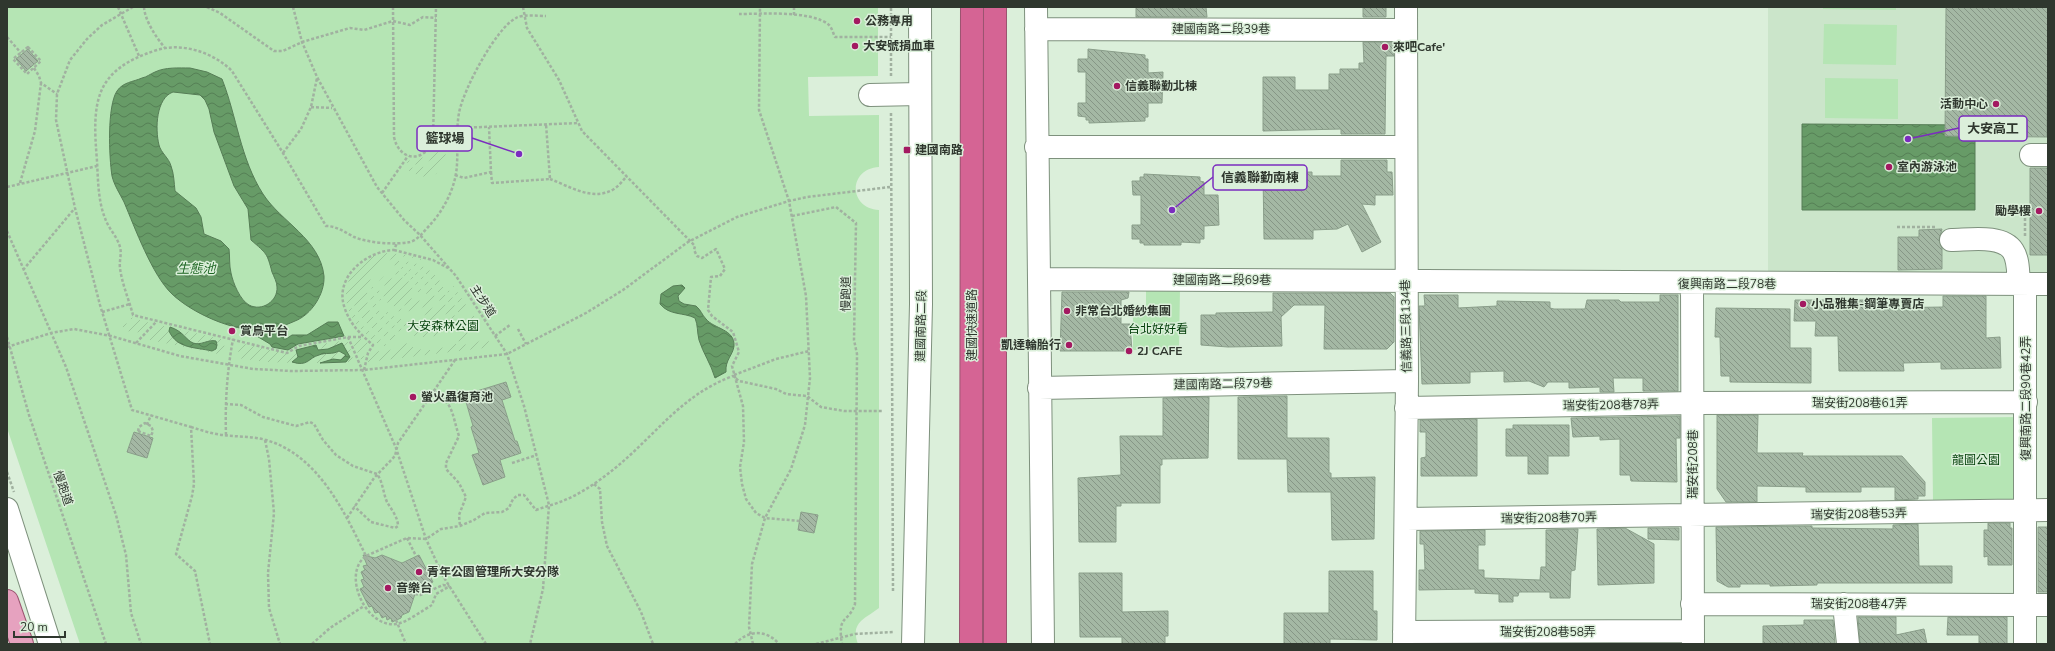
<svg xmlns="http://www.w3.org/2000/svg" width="2055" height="651" font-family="'Nunito Sans','Noto Sans TC',sans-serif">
<defs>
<pattern id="garden-furrows" width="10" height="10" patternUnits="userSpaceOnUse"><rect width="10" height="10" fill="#b5e5b4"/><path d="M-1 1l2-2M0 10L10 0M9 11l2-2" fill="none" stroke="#9cc59b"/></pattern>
<pattern id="water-waves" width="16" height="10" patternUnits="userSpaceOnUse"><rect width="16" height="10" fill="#679b67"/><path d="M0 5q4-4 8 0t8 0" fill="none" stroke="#557f55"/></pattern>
<pattern id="building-back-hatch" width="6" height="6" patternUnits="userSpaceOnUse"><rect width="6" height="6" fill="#a4b8a4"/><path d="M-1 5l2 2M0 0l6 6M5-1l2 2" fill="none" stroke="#869686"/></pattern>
</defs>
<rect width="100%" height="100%" fill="#dbefda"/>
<path fill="#cbe5ca" d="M1768 7H2048V273L1768 271Z"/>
<path fill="#b5e5b4" d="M7 7H878V76L808 77 809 116 879 115V167C848 169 848 208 879 210V608C865 619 850 622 858 644H80L7 428Z
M1823 7H1896V10L1823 9Z
M1824 24 1897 25 1896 65 1823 64Z
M1825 78 1898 79V119L1825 118Z
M1180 288 1179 351 1133 350V314L1146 311V289Z
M2019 417 2021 503H1933L1932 418Z"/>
<path fill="url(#garden-furrows)" d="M438 142H441C440 159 422 168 407 163L408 161C425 157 428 159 438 142Z
M442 150 446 151 445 159 436 174 421 177 404 168 405 166C421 171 435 166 442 150Z
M390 253 412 256 428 261C419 260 407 255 398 257 388 259 378 266 373 274 358 301 372 328 400 337L393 342C379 333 360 323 356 305L351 307C360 329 370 330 386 344L385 346C378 345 370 339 365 333 338 309 339 274 372 256 377 254 385 253 390 253Z
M397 261C424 259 455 282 443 313 438 327 416 330 403 326 395 323 387 315 382 309 385 309 387 312 391 315 398 319 410 322 418 321 454 317 440 276 412 265 403 262 395 266 388 266Z
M398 266C417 269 434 279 435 301 432 310 427 318 416 316 418 313 423 309 424 304 433 280 414 272 396 267Z
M401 271C421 278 427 291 415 309L406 312H399L398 310C447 296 392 252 380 288 378 293 379 298 383 302L381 303C370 284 382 273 401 271Z
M383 292a15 15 0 1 1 30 0a15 15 0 1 1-30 0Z
M452 284 468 308 458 320V303Z
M373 285C372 306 384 322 402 329V332C384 329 363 305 373 285Z
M447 287C468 318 445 347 409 334L412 331C442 331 452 317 447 287Z
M469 312H471L479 323C474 333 465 345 453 340 462 334 469 323 469 312Z
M130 317 150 323 144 333 126 331 121 325 132 322Z
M159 325 170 327 169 328 181 345 212 351 213 340C190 344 196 344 178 329L225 340 223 355 145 339Z
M486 337 492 347 368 362C367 347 381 353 390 350 395 348 400 344 404 342L416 349 426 350H437L451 344H464L471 346Z
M351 339H360L368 343 362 362Z
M347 340 353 356 351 362H346L350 357 339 344 328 349 316 348V345Z
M240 343 288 354 300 348 296 350 298 357 293 362 295 363 267 362 237 358Z
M338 351 346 355 341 360 333 359 320 363H307L320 354 334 353Z"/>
<path fill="url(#water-waves)" stroke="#567d56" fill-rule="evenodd" d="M190 68 207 72 222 79C237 117 240 158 263 194 281 222 320 239 324 276 325 294 311 315 295 321 284 326 272 330 260 330 232 331 192 313 172 294 152 275 135 228 124 202 120 194 114 185 112 176 109 157 107 106 117 91 123 82 133 82 142 78 147 77 150 74 155 72 165 67 179 68 190 68ZM173 92 200 95 205 100 209 109 214 132 234 186 248 209 251 240C267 254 267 253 272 272 274 277 277 282 277 287 278 301 262 312 249 305 240 300 233 283 231 273 229 265 230 257 229 249L221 241 204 234 201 217 196 208 175 191C174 182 174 174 171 166 169 158 161 153 159 145 155 129 156 98 173 92Z
M1802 124 1975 125V210H1802Z
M682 285 685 288 678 296 679 301 684 304 696 306C701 310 702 315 706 319 714 329 735 329 734 346 733 355 725 360 726 372L715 378C711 364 703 353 699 340 697 332 698 325 695 318 683 312 670 316 660 304L661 294 673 286Z
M328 322H338L344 336 298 344 288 350 272 347 270 344 255 335 287 328 283 339H286L292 335H307Z
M170 327C183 331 186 340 193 343 201 346 208 339 216 341L217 345 216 349 212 351C195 347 177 349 169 331Z
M342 343 350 357 346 362 320 363 333 359 341 360 346 355 339 351C332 355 326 352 319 355 308 358 308 367 292 362L298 357 296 350 316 345 318 350 328 349Z"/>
<path fill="url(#building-back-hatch)" stroke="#8a9e8a" d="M1136 7H1206L1207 17H1136Z
M1363 7H1386V17H1363Z
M1946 7H2048L2047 137 1945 136Z
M1363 42H1394V56H1386L1385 134H1341V129L1263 131V77H1295V90H1329V74H1340V69H1359V63H1364Z
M28 49 38 61 26 71 16 59Z
M1088 49 1145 55V59H1148V73L1163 72 1162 103H1148V117H1145V121L1089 123V120H1086V117L1078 116V103H1086V72H1078V59H1088Z
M1341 160H1387V172H1392L1393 195H1375V205L1362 204 1381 242 1362 252 1348 224 1337 229 1313 230V239H1264L1263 173 1312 172V176H1341Z
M2030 168H2048V255H2030Z
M1144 174 1200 177V181L1204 182V195H1218L1219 225 1204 226V239H1200V243L1181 242V245H1144V243H1140V239H1132V225H1141V195H1133L1132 181H1140V177H1144Z
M1942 229 1939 240 1942 248V269L1898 270V237H1919V230Z
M1062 292H1129L1128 298 1121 300V324H1130L1132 351H1060Z
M1273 293H1390L1394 297V342L1387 349H1324L1325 305H1294L1281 317 1282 346 1228 347 1201 345V315H1216V313L1273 312Z
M1424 295H1458V308L1497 306V301L1550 302V308L1554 309H1585L1587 300H1619L1621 302H1660V295H1678V391H1643V378H1613L1614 392H1600V387L1569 388V382H1548L1544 387 1529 381 1504 382V371L1470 372V383L1422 384 1419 306H1425Z
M1943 296H1986V338L2000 337 2001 368 1941 369V362L1903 363 1904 371H1839L1838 336H1815L1816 321H1794L1795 300H1882V308L1943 307Z
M1716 308 1790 309V348H1811V383L1730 382V376H1721L1720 337H1715Z
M506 382 511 397 502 400 515 441H517L521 453 500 460 505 477 483 485 472 455 479 453 471 427 473 426 464 395Z
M1287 396V438H1329V473H1331V478L1375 477 1374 539 1332 540 1331 492H1288L1287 459H1238V397Z
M1209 397 1208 458 1162 459V465H1160V503H1121V506H1116V542H1079L1078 478 1121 475 1120 436H1163V398Z
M1717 415H1758L1757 453H1803L1802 456H1902L1925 482V496H1918V499L1895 500V487H1861V492H1806V487L1757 486V502H1726L1717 489Z
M1680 416V438H1676L1677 482 1631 481 1630 475H1620V439L1600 440V436L1573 437 1571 418Z
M1477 419V476H1421V458L1426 457V432H1420V420Z
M1513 425H1569V456H1548V474H1528V456H1506V429H1513Z
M134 432 153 438 147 458 127 452Z
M801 512 818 515 814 533 798 530Z
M1988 523H2010V528H2012V565H1988V556L1984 557V530H1988Z
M1918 524 1919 566H1952V583H1817V585L1770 586V584H1740V587H1728L1717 581 1716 527 1812 526V528L1893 529V525Z
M2038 527H2048V592H2038Z
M1625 528 1654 544V583L1598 585 1597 529Z
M1648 528H1679V540L1648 539Z
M1578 529 1575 570 1571 571 1570 598H1550V592H1519L1518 596H1513V602H1499V594L1475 593V589L1419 590V570H1425L1424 544H1420V531L1485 530V545H1478V570H1484V578L1540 580 1541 567H1546V530Z
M363 555 375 558 382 555 402 563 419 555 433 582 416 591 409 612 402 615 401 618 392 622 391 618 387 620 386 616 382 618 379 612 375 613 372 606 369 607 360 589 364 587 361 580 364 579 361 572 365 570 363 566 367 565Z
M1329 571H1373V611H1377V640L1330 639V644H1284V613H1329Z
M1079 573H1122V612L1168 611V636H1165V644H1122V637H1080Z
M1858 617H1896V635L1924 629 1927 644H1860Z
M1948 617H2007V644H1979V635H1947Z
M1804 620H1833L1835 644H1763V626L1804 625Z"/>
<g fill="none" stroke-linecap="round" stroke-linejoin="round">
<g stroke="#7e917d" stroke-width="24">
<path id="minor" d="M1036 7 1043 644
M1036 29 1406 30
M870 95 920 94
M1036 147H1406
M2031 155H2048
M1951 240C1969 240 2002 234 2013 251 2019 260 2018 275 2019 285
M1039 279 2048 284
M1692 283 1693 644
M2025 284V605H2048
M1039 388 1407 381
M1406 408 1694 403 2026 402
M7 509 50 644
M1406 519 2048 510
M1692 604 2025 605V644
M1844 604 1848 644
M1404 632 1692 631
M913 644 921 304 920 7
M1404 644 1407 381 1406 7"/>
</g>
<g stroke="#9b5470" stroke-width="24">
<path id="major" d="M7 601 22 644"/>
</g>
<g stroke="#9b5470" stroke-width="24">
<path id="highway" d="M995 7V644
M971 644 972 7"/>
</g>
<path stroke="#a1b1a0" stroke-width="2.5" stroke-dasharray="3 2" stroke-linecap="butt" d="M118 7 139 56
M133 7 102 25 87 39 70 60 57 94 56 120 75 208 100 305 132 410 191 427 194 484 192 496 176 554 195 571 210 644
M144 7C145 21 156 37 165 48
M207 7 220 13 274 51H283L302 42 350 28 364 30 393 21 410 25 423 17 436 18
M293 7 302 42 317 77 377 187 404 220 420 235 456 276 507 354 524 406 549 505 543 589 530 644
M393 7 394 137C399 161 424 164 433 140L436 7
M523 7 527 28 559 80 582 131 695 246 694 250 697 256 702 258 716 249 725 269 720 276 711 277 708 310 712 316 733 332 739 352 732 366 743 406 744 442 740 467 742 484 746 499 756 513 765 518 800 521
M739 14C761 14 812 10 829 25 832 28 833 33 835 37H891
M794 15V7
M7 37 21 53
M28 47 41 61 27 74 13 59Z
M34 68 39 76 41 83 57 94
M891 76V7
M311 107 332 108
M891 113 893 592
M459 128 578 123
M433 139 458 138
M283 153 301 129 311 107 317 78
M491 172 492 183 550 179 546 124
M455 175 464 178 491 172 489 127
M550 179C569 186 593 202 614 189 619 186 623 180 627 176
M20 183 35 131 41 83
M7 187 97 166
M382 193 408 156
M2007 210 2025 211V236
M792 216 836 207 856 223 854 340 857 354 855 604C848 624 837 614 842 644
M1897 227H1936
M7 231 66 367 116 515 126 555 131 613 141 644
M394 250 433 260 448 268
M23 270 75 208
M102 312 130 304
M518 329 526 344
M495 336 510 325
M7 337 29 415 106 644
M348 337H363
M136 343 157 321
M7 347 51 333 74 329 111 336 180 356 253 369 292 371 364 370 507 354 586 313 623 290 688 242 737 217 789 201 807 197 890 187
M364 370 368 353 373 345C360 334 349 323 344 306 335 276 367 251 394 250L397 243
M734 375 776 359 809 351
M434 391C454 404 452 415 459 436L446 463V469L459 483 466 497 459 515 460 526
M225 404 241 405 263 417 296 426 310 422 314 424 323 440 336 455 353 466 377 474C383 482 383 493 387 502 391 509 398 517 398 526L395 528 371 522 354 506
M147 425 151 415
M191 427C201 430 212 434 223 435 237 437 252 436 266 440 318 455 344 511 366 556L407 538 426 539 441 529 460 526 474 520 485 513 502 512 509 508 513 499 518 495H524L536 510C544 507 552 505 560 502 579 495 598 482 614 469 656 435 681 395 733 376L739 381 776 389 786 394 807 396 821 407 844 411H882
M138 431 151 436 153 431 151 426 145 423 139 427 138 431
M226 435C225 402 227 372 233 339
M265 440 269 459 274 513 268 573 269 608 280 644
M512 463 537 455
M7 472 14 492
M594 484 600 489 602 522 607 546 641 612 653 644
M347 518 374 478 395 456 398 443 455 360
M407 538 416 556
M367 560 366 556C341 574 366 628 396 624 406 623 423 610 432 605L436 594 450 586
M415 594 420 595 443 585 449 586
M396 620 406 644
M312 644 330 628 364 606
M486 644 443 576 426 539 396 448 348 337 299 346 287 353 133 315C129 300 122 284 120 268 119 261 122 254 120 247 117 236 108 228 105 218 98 201 98 179 97 161 92 101 94 70 157 50 183 42 214 53 232 71L283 153 326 226C336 226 345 232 354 237 369 243 394 245 410 242 418 240 424 231 429 226 444 210 456 187 457 164 458 147 456 129 459 113 463 90 496 28 516 18 523 14 538 16 546 16
M735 644C748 630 766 629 779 644
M753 644 749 627 752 564 765 518 791 469 805 425 810 378 806 296 789 201 759 110 760 7
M816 644 855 634 894 632"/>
<use href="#minor" stroke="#fff" stroke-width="22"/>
<use href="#major" stroke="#e6a2bf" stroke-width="22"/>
<use href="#highway" stroke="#d56494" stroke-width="22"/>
</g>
<g fill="#a31961" stroke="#dbefda" stroke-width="1.5">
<circle cx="857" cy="21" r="4"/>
<circle cx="855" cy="46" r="4"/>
<circle cx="1385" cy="47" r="4"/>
<circle cx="1117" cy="86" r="4"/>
<circle cx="1996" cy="104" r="4"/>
<rect x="903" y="146" width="8" height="8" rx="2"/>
<circle cx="1889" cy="167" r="4"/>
<circle cx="2039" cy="211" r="4"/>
<circle cx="1803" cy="304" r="4"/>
<circle cx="1067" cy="311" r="4"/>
<circle cx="232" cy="331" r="4"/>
<circle cx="1069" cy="345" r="4"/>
<circle cx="1129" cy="351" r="4"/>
<circle cx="413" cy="397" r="4"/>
<circle cx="419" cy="572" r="4"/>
<circle cx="388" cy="588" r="4"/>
</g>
<g text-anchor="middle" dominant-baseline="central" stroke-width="3" stroke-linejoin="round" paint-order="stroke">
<g font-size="12" font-weight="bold" fill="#2f372e" stroke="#dbefda" text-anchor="start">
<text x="865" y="21">公務專用</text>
<text x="863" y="46">大安號捐血車</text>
<text x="1393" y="47">來吧Cafe'</text>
<text x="1125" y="86">信義聯勤北棟</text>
<text x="1988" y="104" text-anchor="end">活動中心</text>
<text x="915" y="150">建國南路</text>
<text x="1897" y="167">室內游泳池</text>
<text x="2031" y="211" text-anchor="end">勵學樓</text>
<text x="1811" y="304">小品雅集-鋼筆專賣店</text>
<text x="1075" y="311">非常台北婚紗集團</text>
<text x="240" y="331">賞鳥平台</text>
<text x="1061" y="345" text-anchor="end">凱達輪胎行</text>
<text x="1137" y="351">2J CAFE</text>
<text x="421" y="397">螢火蟲復育池</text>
<text x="427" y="572">青年公園管理所大安分隊</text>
<text x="396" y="588">音樂台</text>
</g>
<g font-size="12" fill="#2f372e" stroke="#dbefda">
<text x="1221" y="29">建國南路二段39巷</text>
<text x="1222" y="280">建國南路二段69巷</text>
<text x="1727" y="284">復興南路二段78巷</text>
<text transform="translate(846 294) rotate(-89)">慢跑道</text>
<text transform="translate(483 301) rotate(57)">主步道</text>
<text transform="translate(972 325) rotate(-90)">建國快速道路</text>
<text transform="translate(921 326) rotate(-89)">建國南路二段</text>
<text transform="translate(1406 326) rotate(-91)">信義路三段134巷</text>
<text transform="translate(1223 384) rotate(-1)">建國南路二段79巷</text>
<text transform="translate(2026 398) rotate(-90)">復興南路二段90巷42弄</text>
<text x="1860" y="403">瑞安街208巷61弄</text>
<text transform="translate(1611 405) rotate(-1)">瑞安街208巷78弄</text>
<text transform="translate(1693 464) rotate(-90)">瑞安街208巷</text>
<text transform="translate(63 488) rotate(71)">慢跑道</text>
<text transform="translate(1859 514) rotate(-1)">瑞安街208巷53弄</text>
<text transform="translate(1549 518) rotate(-1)">瑞安街208巷70弄</text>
<text x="1859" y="604">瑞安街208巷47弄</text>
<text x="1548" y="632">瑞安街208巷58弄</text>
</g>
<g font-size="12" fill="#023e09" stroke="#dbefda">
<text x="443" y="326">大安森林公園</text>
<text x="1158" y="329">台北好好看</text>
<text x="1976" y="460">龍圖公園</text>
</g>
<g font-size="13" font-style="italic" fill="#1c6522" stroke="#dbefda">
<text x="196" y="269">生態池</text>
</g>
</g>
<path fill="none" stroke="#7b2cbf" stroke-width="1.5" d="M1908 139L1959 128M519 154L472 138M1172 210L1213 177"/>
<g fill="#7b2cbf" stroke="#dbefda" stroke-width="1.5">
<circle cx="1908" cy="139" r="4"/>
<circle cx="519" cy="154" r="4"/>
<circle cx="1172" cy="210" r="4"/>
</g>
<g fill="#dbefda" stroke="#7b2cbf" stroke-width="1.5">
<rect x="1959" y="116" width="68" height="25" rx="4"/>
<rect x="417" y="126" width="55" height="25" rx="4"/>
<rect x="1213" y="165" width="94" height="25" rx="4"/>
</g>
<g font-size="13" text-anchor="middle" font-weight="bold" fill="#2f372e">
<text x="1993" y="133">大安高工</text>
<text x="445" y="143">籃球場</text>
<text x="1260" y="182">信義聯勤南棟</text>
</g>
<rect width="2055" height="651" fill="none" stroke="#2f372e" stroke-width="16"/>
<path d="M14 631v6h51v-6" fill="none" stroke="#2f372e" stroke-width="2"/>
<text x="20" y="631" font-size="12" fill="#2f372e" stroke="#dbefda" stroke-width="3" paint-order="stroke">20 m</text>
</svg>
